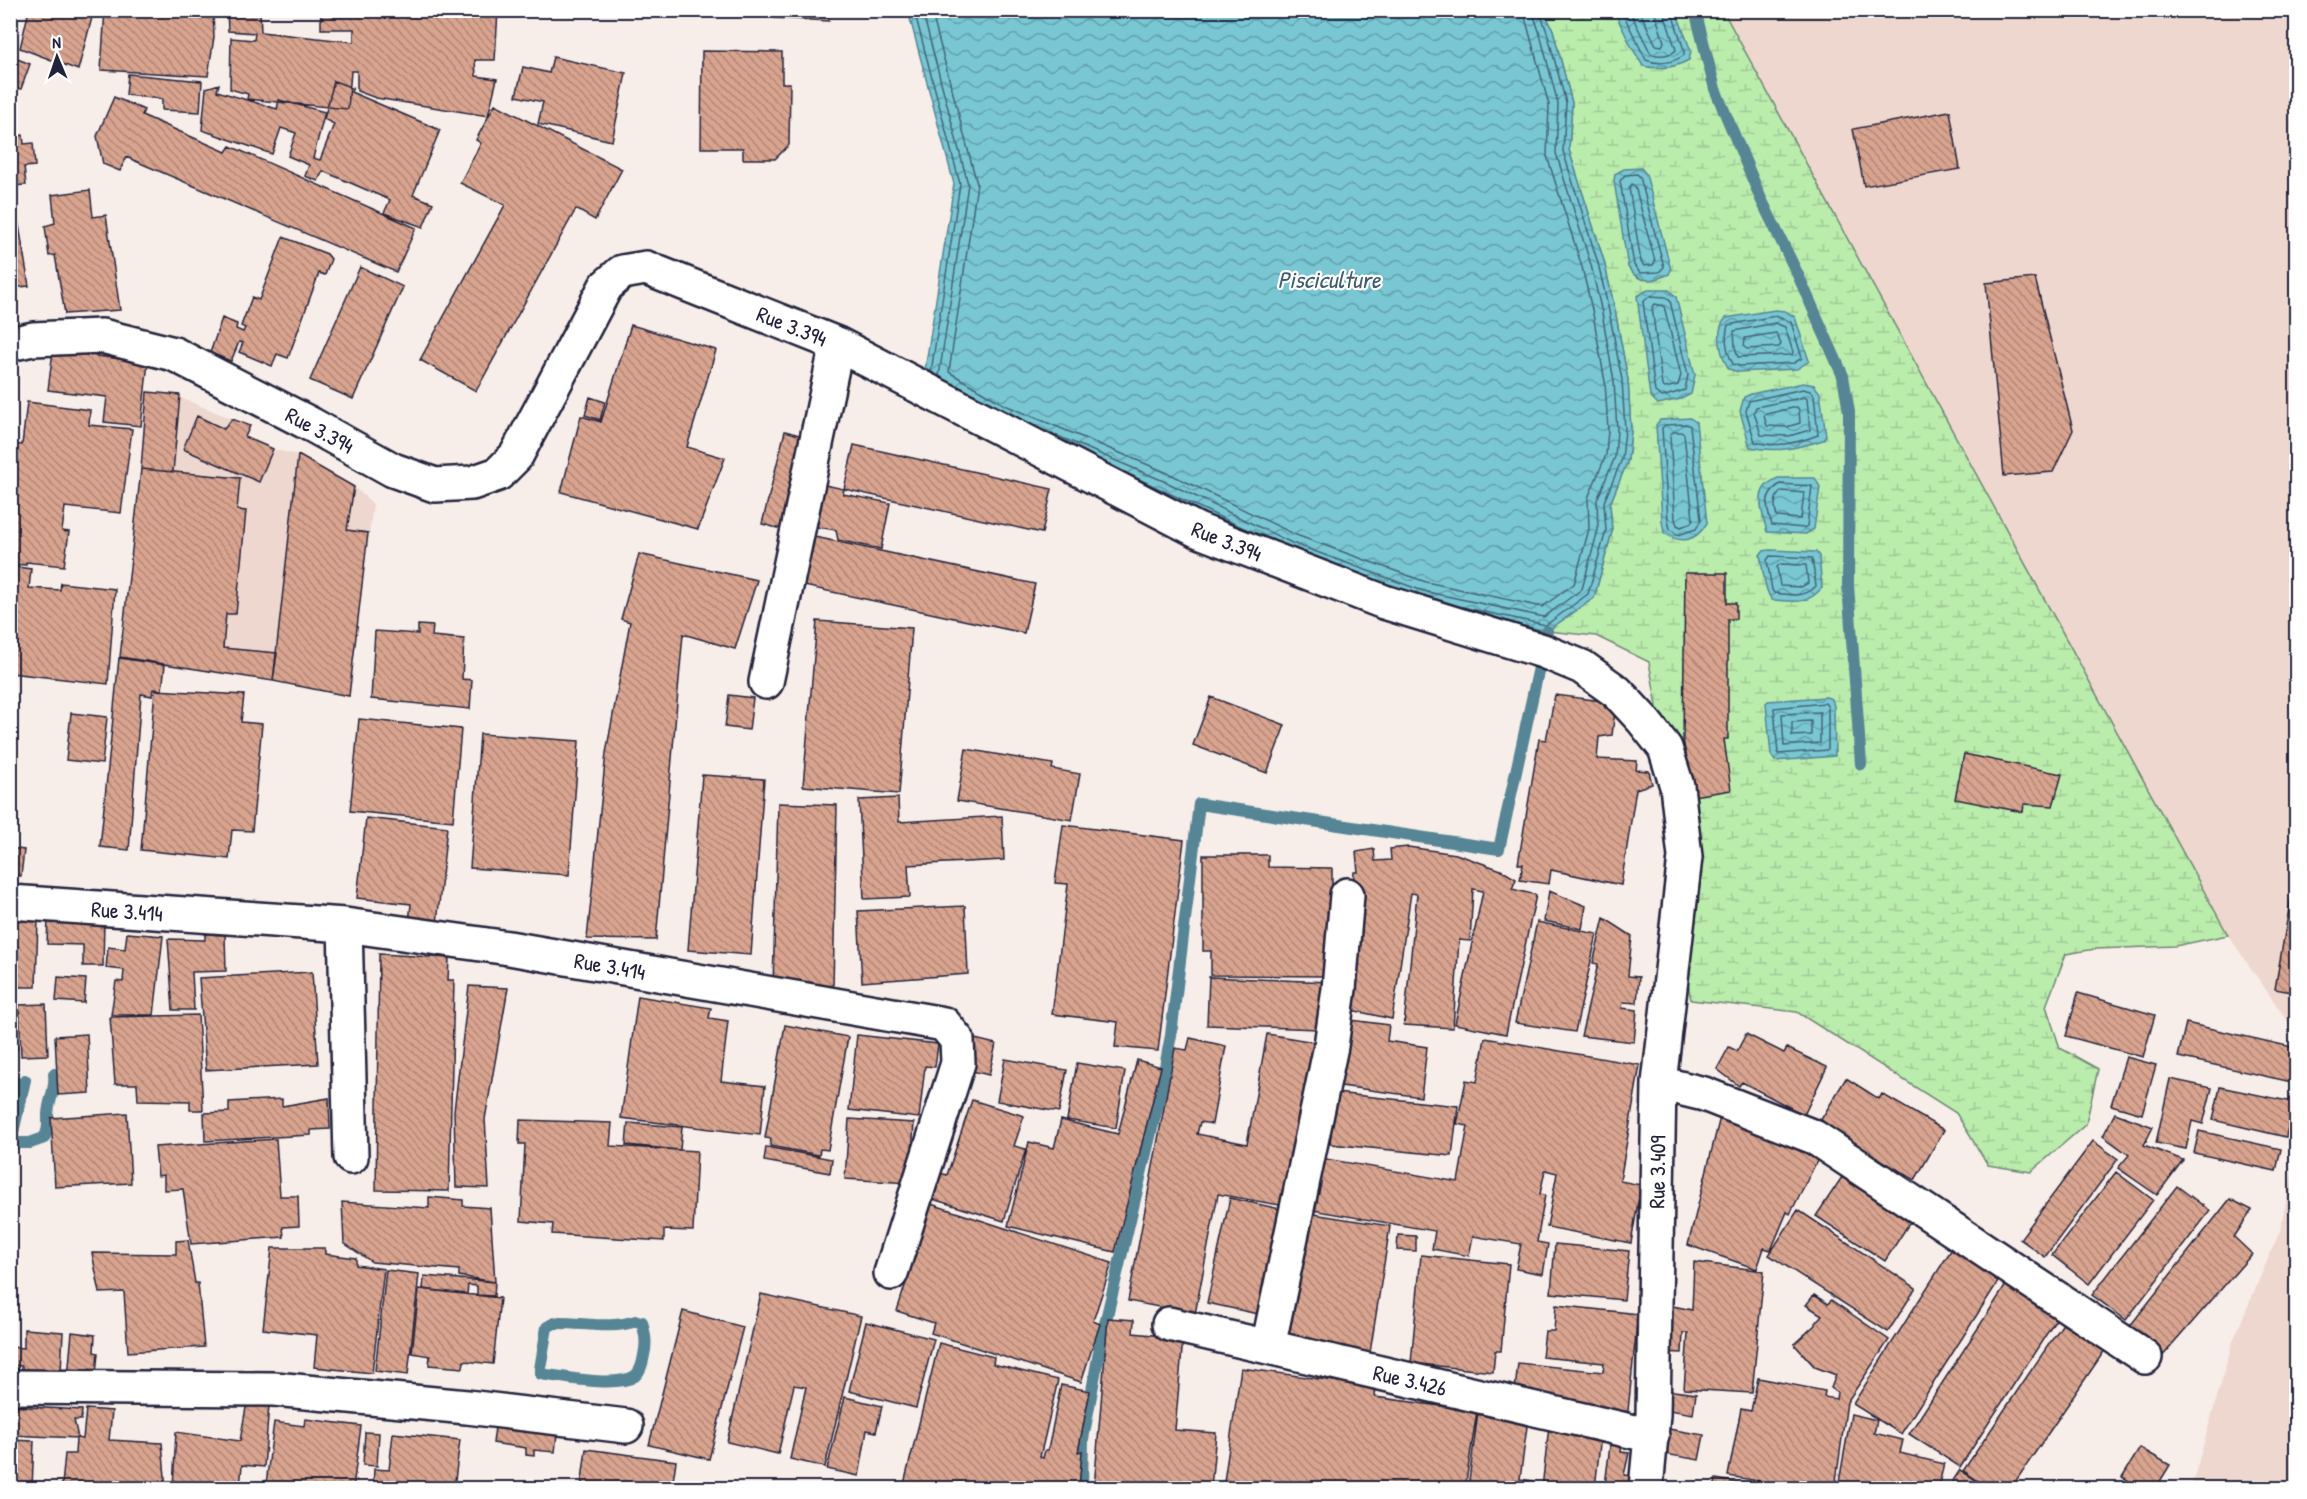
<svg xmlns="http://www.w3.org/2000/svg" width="2307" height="1499" font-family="'Patrick Hand',sans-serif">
<defs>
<pattern id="wetland-marsh" width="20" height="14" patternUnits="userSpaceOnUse" patternTransform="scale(1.5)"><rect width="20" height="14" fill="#baecac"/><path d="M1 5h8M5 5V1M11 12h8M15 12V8" fill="none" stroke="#a0ca95"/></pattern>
<pattern id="water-waves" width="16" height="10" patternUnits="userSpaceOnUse" patternTransform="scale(1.5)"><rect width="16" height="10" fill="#78c7d3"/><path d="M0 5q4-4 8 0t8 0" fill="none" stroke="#62a1ac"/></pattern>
<pattern id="building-back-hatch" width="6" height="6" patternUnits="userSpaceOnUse" patternTransform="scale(1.5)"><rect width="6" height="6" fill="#d9a48f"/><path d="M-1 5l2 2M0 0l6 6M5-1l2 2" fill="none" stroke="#b08576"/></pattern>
</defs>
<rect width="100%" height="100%" fill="#f7ede9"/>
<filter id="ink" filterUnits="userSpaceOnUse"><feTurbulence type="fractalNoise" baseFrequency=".0167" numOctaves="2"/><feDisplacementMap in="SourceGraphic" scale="12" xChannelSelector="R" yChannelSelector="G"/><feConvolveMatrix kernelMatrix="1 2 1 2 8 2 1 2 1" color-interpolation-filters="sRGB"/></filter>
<g filter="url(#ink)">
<path fill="#eed7ce" d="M1723 11H2296V1033L2228 935Z
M147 390 176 396 250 426 246 437 273 449 298 455 354 487 373 504 349 696 273 681 120 657 141 469Z
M2296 1154V1488H2191L2233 1341 2280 1231Z"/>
<path fill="url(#wetland-marsh)" stroke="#6e8774" stroke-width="1.5" d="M1544 11H1723L2228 935 2175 946 2095 949 2066 954 2046 1006 2060 1048 2098 1069 2086 1124 2031 1172 1988 1165 1956 1113 1797 1012 1691 1000 1678 930 1675 806 1649 662 1596 636 1547 631 1594 598 1612 532 1610 504 1628 460 1631 430 1628 380 1615 310 1604 261 1569 150 1572 103 1553 30Z"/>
<path fill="url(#water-waves)" stroke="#568596" stroke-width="1.5" d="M908 11H1544L1553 30 1572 103 1569 150 1604 261 1615 310 1628 380 1631 430 1628 460 1610 504 1612 532 1594 598 1547 631 1420 604 1287 555 923 383 954 184Z
M1614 11H1676L1691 51 1689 60C1674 68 1660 70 1643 66L1631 46Z
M1641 168 1646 174 1671 270 1669 274C1652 282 1638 284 1628 267L1614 181 1615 174 1624 169Z
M1648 290H1669L1676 297 1695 375 1691 394 1681 399 1658 404 1650 396 1637 296Z
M1775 310 1785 311 1795 317 1809 361 1797 369 1738 372 1729 369C1721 357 1714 330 1726 318Z
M1803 383 1814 385 1820 393 1826 436 1823 440C1798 448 1777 453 1750 447L1740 411 1744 397 1751 394Z
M1690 418 1696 422 1707 523C1696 541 1682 545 1664 533L1662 521 1656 425 1660 420Z
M1778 478H1815L1820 487 1814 529 1806 534 1767 532C1764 519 1756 498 1765 487 1768 483 1774 480 1778 478Z
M1770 550 1816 552 1819 556 1822 588C1805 606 1796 601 1772 600 1764 590 1763 568 1760 555L1763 551Z
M1826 697 1832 699 1834 706 1835 756 1775 761 1771 755 1766 703 1768 701Z"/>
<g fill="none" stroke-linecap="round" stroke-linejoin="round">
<path stroke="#446478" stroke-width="1.5" d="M914 10 960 184 931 372
M922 10 968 184 939 376
M931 10 977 184 949 372 1005 405 1170 474 1296 535 1426 582 1542 607 1574 584 1589 529 1588 498 1606 455 1608 430 1605 382 1593 314 1582 267 1547 156 1549 105 1523 10
M1621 10 1646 60C1658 65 1674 63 1684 55V50L1671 10
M1629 10 1651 54C1658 56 1671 56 1676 50L1663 10
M1639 10 1656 45 1662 46 1664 42 1654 10
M1637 174 1640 177 1664 267 1659 272 1640 273 1634 265 1620 181 1625 175Z
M1632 184 1635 186 1655 261 1653 265 1644 266 1641 262 1629 188Z
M1650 296 1666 297 1670 301 1688 375 1685 390 1662 397 1655 392 1643 302Z
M1655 304 1664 306 1681 375 1678 385 1665 388 1662 386 1652 307Z
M1775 316 1791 322 1802 358 1794 363 1739 366 1733 364C1727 353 1724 338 1728 325Z
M1775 323 1785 327 1793 352 1792 355 1738 357 1735 347 1734 331Z
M1776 333 1781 344 1779 347 1747 349 1744 347 1745 338Z
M1803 389 1810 391 1814 395 1818 435C1798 443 1776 448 1755 442L1746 411 1749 401Z
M1805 397 1807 399 1810 430 1789 436 1761 435 1754 412 1756 407Z
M1797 407 1799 410 1800 423 1787 427 1767 426 1764 416 1766 414Z
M1687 424 1690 426 1701 520 1696 529 1678 535 1670 529 1668 520 1662 428 1665 425Z
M1046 431 1166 482 1292 543 1423 591 1544 617 1582 589 1598 530 1597 500 1615 457 1617 430 1614 381 1602 313 1591 265 1556 153 1558 104 1540 34 1532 10
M1673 432H1681L1684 434 1693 519 1691 523 1681 527 1677 525 1675 519 1670 435Z
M1130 475 1252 532
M1780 484 1812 486 1807 526 1804 528 1772 525C1766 507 1763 495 1780 484Z
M1782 491 1804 493 1801 519 1777 517C1774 507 1773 497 1782 491Z
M1770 556 1812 558 1816 586C1805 598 1789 595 1774 593L1772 590 1767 560Z
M1780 564 1806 565 1808 583 1801 587 1780 586 1777 567Z
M1457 606 1546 625 1588 594 1606 531 1604 502 1622 459 1625 430 1622 380 1609 311 1598 263 1563 151 1566 103 1547 32 1539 10
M1825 703 1828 707V750L1778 754 1774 708Z
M1820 712V743L1784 746 1782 714Z
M1811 721V735L1792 736V722Z"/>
<path stroke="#568596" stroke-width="12" d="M1695 10 1715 89 1761 199 1798 275 1843 376 1849 412 1848 585 1861 764
M25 1080 12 1137 16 1143H30L44 1138C49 1130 48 1123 48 1114 49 1099 56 1089 54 1074
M10 1094 14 1081
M636 1321 642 1322C645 1334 647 1343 644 1355 643 1362 641 1371 635 1376 617 1388 563 1377 541 1374L540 1369 547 1327 555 1323C582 1322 610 1330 636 1321Z
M1082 1488 1083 1439 1102 1336 1159 1099 1171 1035 1199 804 1499 849 1547 631"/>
</g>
<path fill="url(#building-back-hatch)" stroke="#22223b" stroke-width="1.5" d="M29 10H94L78 70 20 48Z
M105 10H213L214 37 208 76 101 70Z
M227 10H260L261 32 354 42V29H321V10H502L498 11 495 60H475L476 76 497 79 488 116 376 98 357 91V71H351L348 109 247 99 248 94 230 89 231 38 254 40 255 33 228 31Z
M776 10H828L829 21 775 18Z
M702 51 782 52V83H790L789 145 775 159H743V148H701Z
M10 56 30 64 21 89 14 88 12 93Z
M553 57 626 73 612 141 538 124 543 102 516 96 523 67 549 73Z
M128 74 202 81 200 112 162 110V99L126 95Z
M334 81 353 88 351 92 440 130 413 195 433 203 423 227 384 213 390 200 323 171 318 181 305 176 309 165 288 156 296 133 281 128 272 154 202 130 206 88 219 84 217 91 277 109 279 100 325 112 313 158 320 160 334 124 324 119Z
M114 97 144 110 142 115 226 152 230 146 416 228 396 272 126 157 120 171 103 164 97 136Z
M495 104 622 169 595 220 576 209 476 391 420 360 505 205 460 183 481 143 476 140Z
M1950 111 1960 169 1864 186 1853 129Z
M23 135 24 144 33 143 35 166 24 167 26 185 10 186V137Z
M90 190 93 217 106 215 120 310 65 314 55 255 49 256 45 226 55 223 52 195Z
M17 213 29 286 10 288V214Z
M283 237 327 254 331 259 325 275 319 273 288 358 277 354 272 366 239 352 243 343 239 342 231 361 210 353 222 318 237 324 236 329 243 332 245 328 241 326 252 297 259 300Z
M360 267 403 287 353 399 310 380Z
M2035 278 2073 430 2053 472 2004 476 1986 283Z
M631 325 716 350 687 447 725 458 698 529 561 492 581 416 601 422Z
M53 351 148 362 141 426 104 422 107 397 48 390Z
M147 392 180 395 173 472 141 469Z
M590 397 605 402 600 420 585 415Z
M27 402 90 410 89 425 132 429 121 513 65 507 62 531 69 532 64 566 26 562V565L10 564V444L22 445Z
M197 416 224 429 232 419 250 426 245 437 273 449 259 482 183 449Z
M785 431 803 436 785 530 762 524Z
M854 445 1052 489 1042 533 844 489Z
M298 455 354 487 347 530 368 533 349 696 273 681Z
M141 469 240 478 237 510 246 511 236 614H226L223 648 277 653 273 681 120 657Z
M825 485 844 489 843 494 890 503 881 549 838 540 836 530 817 527Z
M815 537 1035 584 1024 633 804 586Z
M639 554 757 580 735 649 683 634 656 940 587 939 606 753 630 622 621 619Z
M10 566 31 569 29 588 60 590 61 583 115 589 108 684 10 673Z
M1685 573H1727V603H1736V619H1728V739H1724L1731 790 1693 796 1683 739Z
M817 621 912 628 899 794 803 786Z
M418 625 433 626 432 636 464 639 462 679 472 680 470 709 371 699 375 631 418 634Z
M119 658 165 665 162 690 153 689 152 696 141 694 129 850 100 847Z
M155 690 244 695 241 722 262 724 252 831 232 830 229 859 141 850Z
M729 695 753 698 749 730 725 727Z
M1555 695 1602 701 1605 708 1615 711 1612 735 1599 737 1597 759 1637 761 1636 770 1649 771 1652 784 1636 789 1621 885 1551 870 1549 884 1520 880 1523 864H1518L1539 739 1546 740Z
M1211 697 1285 725 1267 773 1193 745Z
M71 713 107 717 102 764 66 760Z
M359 719 461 729 453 821 350 811Z
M480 734 579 741 569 875 470 868Z
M966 749 1053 764 1052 769 1080 774 1072 820 957 801Z
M1964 754 2062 774 2053 806 2024 804 2023 812 1955 799Z
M702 775 764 779 751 955 688 950Z
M898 798 899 822 1002 816 1004 860 908 865 910 897 864 899 859 800Z
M778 803 837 805 833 987 773 986Z
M366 818 447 827 437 924 409 921 411 904 357 898Z
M1063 825 1184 840 1158 1051 1115 1047 1118 1022 1052 1014 1068 884 1055 883Z
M1408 847 1456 854 1501 870 1516 879 1512 889 1536 895 1506 1034 1455 1024 1483 891 1473 889 1470 941 1459 940 1453 1028 1404 1025 1417 894 1411 893 1392 1019 1342 1008 1354 872H1358L1356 852 1374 849 1375 861 1391 860 1390 849Z
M10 848 24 850 21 876 10 875Z
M1203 855H1268V867L1332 868V976L1211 975V951H1203Z
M2296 869V993L2275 989Z
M1549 891 1586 906 1582 929 1544 921Z
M965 906 968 974 862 982 858 911Z
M10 918H38L36 987H10Z
M1604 918 1632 936 1628 976 1639 977 1637 1003 1623 1002 1622 1008 1637 1010 1634 1042 1581 1036 1598 964 1593 963Z
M48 919 104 920 103 966H83V945L47 944Z
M1537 922 1597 934 1575 1032 1515 1023Z
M127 933 163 936 154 1015H111L116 981 123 982 124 970 106 968 108 947 125 949Z
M205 934 225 935 226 971 192 972 194 1010H173L168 939 205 940Z
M379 954 449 958 448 980H454L449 1191 376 1190Z
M312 972 318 1064 206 1070 199 978Z
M58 977 86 979 84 1003 56 1001Z
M1209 977 1329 982 1319 1029 1207 1025Z
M469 986 508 988 485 1119 489 1188 456 1187 454 1111Z
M10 991 17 1049 10 1050Z
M2078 993 2155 1015 2143 1057 2066 1036Z
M638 996 711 1008 709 1018 728 1021 721 1081 765 1086 760 1135 621 1118Z
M46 1004 48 1055 21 1056 19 1005Z
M198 1015 203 1110H190V1101L138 1100 137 1084H115L110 1017Z
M1343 1019 1389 1025 1387 1041 1427 1047 1421 1097 1334 1085Z
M2186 1023 2296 1048V1083L2178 1057Z
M785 1025 848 1037 828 1150 820 1149 819 1155 770 1146 771 1139 765 1138Z
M87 1034 90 1093 58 1095 55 1036Z
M1267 1034 1315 1042 1285 1206 1218 1194 1195 1314 1128 1301 1175 1048 1187 1050 1190 1038 1226 1046 1212 1124 1200 1122 1197 1134 1247 1144Z
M1746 1034 1784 1053 1787 1048 1827 1067 1804 1115 1742 1082 1739 1086 1717 1069 1729 1047 1737 1051Z
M857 1035 938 1044 935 1067 925 1066 919 1118 849 1110Z
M971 1038 996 1044 989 1075 964 1069Z
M1485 1038 1640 1065 1620 1181 1641 1185 1631 1243 1547 1227 1557 1173 1545 1170 1540 1194 1545 1195 1537 1242 1548 1244 1543 1274 1516 1269 1521 1244 1473 1236 1469 1256 1432 1249 1435 1231 1306 1209 1315 1157 1458 1182 1468 1126 1457 1124 1466 1080 1477 1082Z
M2126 1057 2156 1065 2142 1114 2111 1105Z
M1005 1059 1067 1070 1059 1112 997 1101Z
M1137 1060 1161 1067 1115 1252 1008 1226 1029 1142 1054 1148 1061 1120 1118 1134Z
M1077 1063 1125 1071 1116 1128 1067 1120Z
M1846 1078 1879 1099 1882 1094 1944 1130 1915 1180 1819 1123Z
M2170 1079 2212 1088 2203 1124 2192 1121 2186 1149 2156 1143Z
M2220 1087 2293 1102 2286 1137 2213 1120Z
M1335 1093 1458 1106 1452 1156 1330 1144Z
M329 1098 330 1129 311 1130V1135L205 1141 204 1113 229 1112V1102L282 1099V1106Z
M972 1100 1024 1116 1014 1146 1026 1149 1004 1221 926 1197 933 1171 947 1175Z
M127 1113 131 1183 55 1187 51 1118Z
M2115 1113 2153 1127 2144 1145 2183 1160 2157 1195 2118 1168 2129 1155 2103 1136Z
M1720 1117 1819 1157 1790 1214 1787 1212 1771 1250 1764 1248 1757 1269 1688 1245Z
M849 1119 914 1123 910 1183 845 1179Z
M520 1120 612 1123 610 1146 697 1151 693 1231 664 1230V1241L552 1234 553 1224 521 1221 525 1144H519Z
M628 1123 682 1127 680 1150 626 1145Z
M2199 1131 2281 1149 2276 1171 2194 1153Z
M276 1139 280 1196H298L299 1226 283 1227 284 1237 191 1244 183 1189 164 1190V1175L158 1176 155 1147Z
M2093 1141 2118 1159 2045 1257 2020 1239Z
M766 1147 832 1159 830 1173 764 1161Z
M2116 1172 2153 1200 2089 1284 2052 1255Z
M1842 1177 1910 1222 1885 1261 1816 1216Z
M2177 1186 2210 1211 2126 1320 2092 1295Z
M429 1197 463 1200V1206L490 1208 495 1282 459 1276V1270L372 1262 344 1243 342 1202 429 1208Z
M1230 1198 1285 1210 1263 1315 1207 1303Z
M2230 1199 2252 1210 2234 1237 2252 1254 2160 1359 2122 1336Z
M931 1204 1112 1263 1093 1321 1100 1324 1081 1382 931 1333 934 1323 897 1311Z
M1798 1210 1916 1288 1888 1332 1769 1255Z
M1307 1213 1390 1226 1369 1359 1285 1346Z
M1398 1235 1416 1236V1251L1397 1250Z
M188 1240 195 1283H198L204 1347 128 1352 124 1292 100 1293 92 1253 176 1254V1241Z
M1555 1244 1629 1251 1624 1300 1551 1293Z
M1953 1247 2001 1277 1901 1434 1853 1404Z
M272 1248H325V1254L356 1258V1265L384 1269 372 1373 314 1367 317 1335 263 1329Z
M1421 1255 1509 1264 1501 1351H1495L1493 1372 1411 1363Z
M1694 1262 1764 1271 1752 1393 1684 1389 1688 1333H1683L1682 1353 1661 1352 1668 1305 1692 1310Z
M386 1270 419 1274 408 1375 375 1371Z
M424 1276 495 1282 494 1296 477 1295V1286L468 1285 467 1294 423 1289Z
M2006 1285 2057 1318 1960 1467 1909 1434Z
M419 1289 500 1298 493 1364 464 1361 463 1368 429 1365 430 1356 412 1353Z
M761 1294 861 1316 825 1467 790 1459 806 1387 794 1385 778 1454 727 1442Z
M1814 1295 1828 1304 1831 1300 1889 1340 1847 1402 1835 1488H1801L1728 1476 1741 1409 1751 1411 1758 1378 1825 1391 1824 1397 1836 1399 1837 1392 1831 1388 1836 1375 1815 1367 1794 1344 1815 1325V1323L1822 1315 1806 1305Z
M1556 1305 1638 1314 1627 1420 1514 1399 1518 1363 1603 1372 1604 1363 1542 1357 1545 1331H1554Z
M683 1311 743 1327 709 1459 649 1445Z
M1108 1318 1134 1320 1133 1333 1183 1338 1175 1430 1216 1433 1211 1488H1094Z
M866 1322 934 1339 916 1408 849 1391Z
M2064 1322 2105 1350 2011 1488H1989L1963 1471Z
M24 1329 63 1332 61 1371 22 1369V1366L10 1365V1347L24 1348Z
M72 1332 95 1335 94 1352 98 1353 96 1374 68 1377Z
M939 1343 994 1357 993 1364 1058 1380 1040 1457 1043 1458 1045 1450H1048L1061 1385 1090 1391 1078 1452 1082 1451 1079 1488H903Z
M1241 1368 1376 1387 1375 1397 1477 1411 1465 1488H1223Z
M1666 1390 1696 1394 1693 1414 1663 1409Z
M845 1397 882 1406 876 1432 867 1430 859 1476 827 1469Z
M247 1402 269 1405 264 1467 242 1465 240 1488H173L176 1432 240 1441Z
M10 1406 82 1410 81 1420H74L78 1438 10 1435Z
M86 1409 112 1411 109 1440 162 1443 166 1488H117L62 1485 65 1454H75L76 1438 83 1439Z
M1478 1412 1528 1419 1520 1479 1533 1481 1532 1488H1468Z
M1851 1414 1877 1420 1874 1433 1903 1440 1900 1453 1944 1464 1938 1488H1838Z
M305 1419 361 1426 353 1488H301L266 1484 274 1422 304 1426Z
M558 1425 555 1452 534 1450V1456L526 1455V1448L493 1443 495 1427Z
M1549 1426 1601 1435 1595 1488H1542Z
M1663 1428 1704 1435 1699 1460 1659 1453Z
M365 1432 379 1433 377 1466 363 1465Z
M393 1433 460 1440 454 1488H373L374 1469 389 1470Z
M1611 1438 1623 1440 1621 1452 1629 1453 1624 1475 1632 1476 1630 1485 1623 1483 1624 1488H1613L1605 1485Z
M10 1440 34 1441 32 1488H10Z
M2140 1448 2170 1465 2156 1488H2141L2122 1477Z
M586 1449 676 1461 672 1488H581Z
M1960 1470 1989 1488H1948Z
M1716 1479 1766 1488H1714Z
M41 1484 66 1486V1488H41Z"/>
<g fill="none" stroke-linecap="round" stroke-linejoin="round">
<g stroke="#22223b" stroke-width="38">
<path id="minor" d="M10 344 33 339 102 336 174 354 312 425 393 470 435 485 472 483 498 474 516 456 606 286 622 272 646 268 837 344 1197 530 1384 602 1543 651 1582 667 1617 692 1642 719 1665 748 1677 786 1685 857 1659 1083 1653 1415 1646 1488
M766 682 837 344
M10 902 345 925 509 948 944 1024 957 1040 958 1063 891 1273
M345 925 351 1157
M1659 1083 1704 1094 1814 1137 2145 1357
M1169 1324 1652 1436
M1268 1347 1331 1046 1339 989 1347 895
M10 1387 274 1389 467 1407 626 1426"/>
</g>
<use href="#minor" stroke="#fff" stroke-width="33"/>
</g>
</g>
<g text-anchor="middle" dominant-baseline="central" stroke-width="4.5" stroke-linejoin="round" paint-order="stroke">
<g font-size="22" fill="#22223b" stroke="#fff">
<text transform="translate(792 326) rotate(22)">Rue 3.394</text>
<text transform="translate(320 430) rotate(28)">Rue 3.394</text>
<text transform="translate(1227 541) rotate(22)">Rue 3.394</text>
<text transform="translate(127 911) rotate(4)">Rue 3.414</text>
<text transform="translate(610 966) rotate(10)">Rue 3.414</text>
<text transform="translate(1657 1172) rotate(-89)">Rue 3.409</text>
<text transform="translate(1410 1380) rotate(13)">Rue 3.426</text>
</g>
<g font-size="24" font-style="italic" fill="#405c70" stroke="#fff">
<text x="1329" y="279">Pisciculture</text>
</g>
</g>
<rect width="2307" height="1499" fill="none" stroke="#fff" stroke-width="36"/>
<rect x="18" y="18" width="2271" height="1463" fill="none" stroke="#22223b" stroke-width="2" filter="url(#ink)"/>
<g transform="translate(57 57) rotate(358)" stroke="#ffffff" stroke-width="4.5" paint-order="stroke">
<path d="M0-4.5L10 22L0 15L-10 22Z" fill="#22223b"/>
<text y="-9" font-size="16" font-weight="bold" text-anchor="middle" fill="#22223b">N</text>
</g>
</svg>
